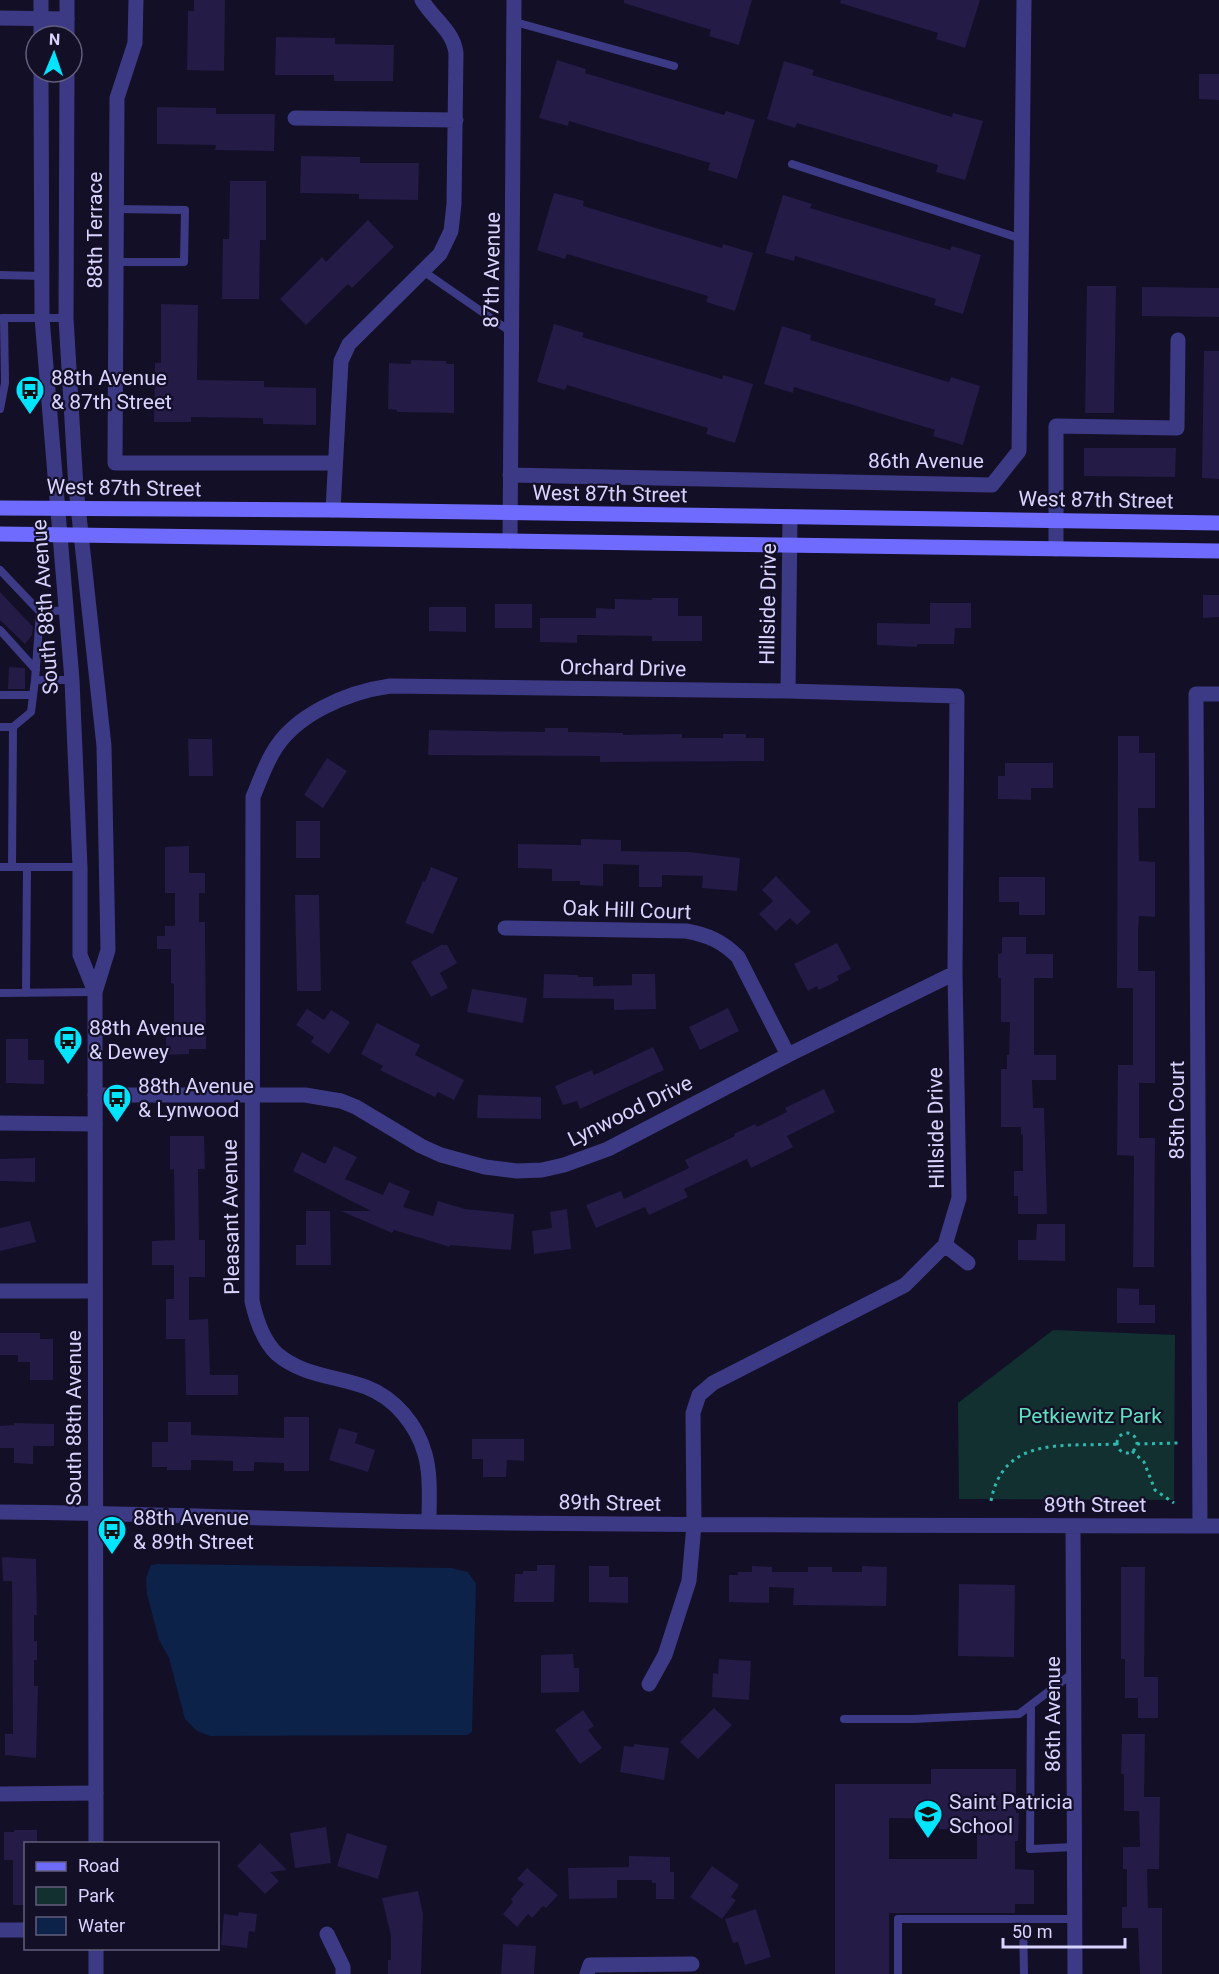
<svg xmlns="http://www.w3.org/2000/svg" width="1219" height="1974" font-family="Roboto,sans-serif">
<rect width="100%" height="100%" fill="#130f26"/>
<path fill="#12302f" d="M1053 1330 1175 1335 1174 1500 959 1499 958 1403Z"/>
<path fill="#0c2248" d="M158 1564 451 1568 468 1572 476 1584 472 1732 467 1735 210 1736 197 1731 185 1719 169 1658 159 1640 147 1594 146 1578 151 1565Z"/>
<path fill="#241b47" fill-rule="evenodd" d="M194 0H225L224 71 187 70 188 11H194Z
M624 0H752L739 45 709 36 711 30 624 3Z
M841 0H980L965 48 936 39 938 33 840 3Z
M276 37 335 38V44L394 45 393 81H334V75H275Z
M557 60 586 69 585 73 724 115 726 111 755 120 737 179 708 170 710 163 569 121 568 126 539 118Z
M784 61 814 70 812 75 952 117 953 113 983 121 965 180 936 172 938 165 797 123 795 128 767 119Z
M1199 74H1219V100L1199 99Z
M157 107 216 108V114H275L274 151 215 150 216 145 157 144Z
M301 156 360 157V163H419L418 200 359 199V194L300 193Z
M230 181H266V240H260L259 299H222L223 239H229Z
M554 193 584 201 583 206 722 248 723 244 753 253 735 311 706 302 708 296 567 254 565 259 537 250Z
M783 195 812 204 810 208 950 250 952 246 981 255 963 314 934 305 936 299 795 256 794 261 765 253Z
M368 220 394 247 352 288 348 284 306 325 280 299 322 257 326 262Z
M1087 286H1116L1114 413H1085Z
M1142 287 1219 288V317L1142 316Z
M161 304 198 305 197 380 264 381V387L316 388V425L263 424V418L191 417V422H154L155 363H161Z
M554 324 584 333 582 337 722 379 723 375 753 384 735 443 706 434 708 428 567 385 565 390 537 382Z
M782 326 811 335 810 340 949 382 951 377 980 386 963 445 933 436 935 430 794 387 793 393 764 384Z
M1204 351H1219V479L1202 478Z
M411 360 446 361V364H454V413L397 412V410L388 409 389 363 411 364Z
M1084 448H1176L1175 477 1084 476Z
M0 592 33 627 32 635 25 644 0 620Z
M1203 595H1219V617L1203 618Z
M652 598H678V616H702V641H652V636L577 635V643L540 642V618H596V608L615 609V599L652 600Z
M930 603H971V628H955L954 644H917V647L877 645V623L930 624Z
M495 604H532V628H495Z
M429 607H466V632L429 631Z
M9 667 25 668V689H8Z
M545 728H568V732L623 733V735L682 734V738H723V734H746V738H764V761L600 762V756L428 755 429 730 545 732Z
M1118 736H1139V753H1155V808H1138L1139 861 1155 862V917L1139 916 1138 933V971H1155V1083H1139V1138H1155L1154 1267H1133L1134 1156 1117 1155 1118 1065H1133V988H1117Z
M188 739H212L213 776H189Z
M327 758 347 771 323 808 304 795Z
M1005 763H1053V788H1031V800L998 799V776H1005Z
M296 821H320V858H296Z
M581 839 621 840V851L689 852 740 858 737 891 702 888 703 876 662 875V887H639V865L603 864V886L580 885V881H552V869L518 868V844L581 845Z
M189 846V873H205V893H199V922H205L206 1049H189V1054L166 1055V1024H174V984L171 983V949H157V936H165V926H175V893H165V847Z
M431 867 458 878 433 934 405 923 423 881 425 882Z
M776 876 811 912 797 925 790 918 776 931 759 914 773 901 762 890Z
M999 877H1045V915H1019V902H999Z
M295 895H319L321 991H297Z
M1002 937H1026V954H1053V978H1034V1055H1056V1080H1032L1033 1108H1044L1047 1214H1018V1196H1014V1171H1023V1134H1021V1127H1001V1069H1007V1055H1009L1010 1022H1001V978H998V954L1002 953Z
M837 943 851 969 837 976 839 980 819 990 817 986 808 991 794 964Z
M441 945H447L457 963 440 973 448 988 431 997 411 962Z
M544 974 578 975V977H593V986L632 985V974H655L656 1009 614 1010V999L543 998Z
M472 989 527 998 523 1023 467 1012Z
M728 1008 739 1031 700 1050 689 1027Z
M307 1009 324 1020 331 1010 350 1022 329 1054 311 1042 314 1037 296 1025Z
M377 1023 420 1045 415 1055 464 1080 454 1100 438 1092 435 1097 402 1081 380 1070 383 1066 361 1054Z
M6 1039H28V1060H44V1084L6 1083Z
M653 1047 664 1070 580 1109 577 1101 563 1105 555 1086 592 1070 594 1075Z
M824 1089 835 1112 787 1136 793 1147 751 1168 747 1159 684 1189 688 1197 649 1215 645 1207 596 1228 586 1205 621 1191 624 1199 689 1168 685 1160 735 1136 734 1134 755 1124 757 1127 787 1112 785 1108Z
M478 1095 541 1097V1119L477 1118Z
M170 1136H204L205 1169H198L199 1240H205V1277H189V1320L208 1319 210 1375H238V1395H186L185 1339H166V1299H174V1265H152V1241L175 1240 174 1169 170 1170Z
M334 1146 357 1157 345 1179 383 1195 389 1182 410 1191 403 1207 433 1216 438 1201 465 1209 514 1214 511 1250 450 1245V1247L394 1230 392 1233 341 1211H371L293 1171 302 1152 325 1164Z
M35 1158V1182L0 1181V1159Z
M567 1209 571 1249 534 1254 532 1231 552 1228 550 1212Z
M306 1211H330L331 1265H296V1245H306Z
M30 1221 36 1242 0 1251V1228Z
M1037 1224H1065V1261L1018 1260V1240H1036Z
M1117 1288 1139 1289V1305H1155V1323H1117Z
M0 1333H40V1339H53V1380H30V1362H18V1355H0Z
M284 1417H309V1471H284V1463L254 1462V1471H233V1461L191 1460V1470H167V1467H152V1442H168V1422H191V1435L284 1438Z
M14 1423 54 1424V1446H33V1464L14 1463V1448H0V1426L14 1425Z
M339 1428 358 1433 355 1443 375 1450 368 1472 329 1460Z
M472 1439H524V1461L507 1460 506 1477H483V1459H472Z
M2 1557 36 1559 37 1615H34V1641H37V1660H34V1686H38L36 1758 5 1755V1734H13L12 1581H3Z
M537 1565H555L554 1602H514L515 1574H523V1571H537Z
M589 1566H609V1577H628V1603L589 1602Z
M752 1566 772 1567V1572H808V1567H832V1572H862V1566L887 1567 886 1606 793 1605 794 1588 769 1587V1603L729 1602V1575H738V1572H752Z
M1121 1567H1145L1144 1677H1158V1718H1138V1698H1125V1659H1121Z
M959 1584 1015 1585 1014 1657 958 1656Z
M573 1654 574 1668H579V1692L541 1693V1655Z
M719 1659 751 1661 749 1700 712 1697 713 1673 718 1674Z
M714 1708 732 1725 698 1759 680 1742Z
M583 1710 594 1726 588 1730 602 1748 580 1764 555 1730Z
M1122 1734H1145L1144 1797H1160L1159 1869H1147L1148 1908H1162V1974H1140L1138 1928H1122V1907H1127V1869H1123V1847H1140L1139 1811H1124V1774H1121Z
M634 1744 669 1748 664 1780 620 1772 624 1746 634 1747Z
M931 1769H1016V1813H1019L1018 1841H1015V1869L1034 1870V1904H1015V1913H889V1974H835V1784H931ZM889 1818 939 1819V1829L977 1830V1859H889Z
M326 1827 331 1863 295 1868 290 1833Z
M14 1830H37V1844H26V1905H13V1860H4V1832H14Z
M347 1833 387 1846 378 1879 337 1866Z
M260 1843 287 1870 270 1872 279 1881 265 1894 237 1866Z
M629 1856 670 1857V1872H674V1899H656V1883H652V1880H617V1898L569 1899 568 1868 629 1867Z
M712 1866 739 1885 731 1897 736 1900 722 1919 690 1897Z
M527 1868 558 1895 546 1908 543 1906 532 1918 528 1914 517 1927 503 1914 513 1902 511 1899 524 1884 517 1879Z
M418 1891 423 1914 421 1974H388V1960H391V1936L382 1898Z
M756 1909 771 1957 745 1965 738 1942 733 1943 725 1919Z
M239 1912 257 1914 255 1932 249 1931 247 1948 221 1945 224 1914 238 1916Z
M503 1944 536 1946 534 1974H501Z"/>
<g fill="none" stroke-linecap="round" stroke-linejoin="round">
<path stroke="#2fb8b0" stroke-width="3" stroke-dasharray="3 4.5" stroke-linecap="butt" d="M1117 1443a10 10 0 1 1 20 0a10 10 0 1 1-20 0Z
M1137 1444 1178 1443
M1132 1451 1144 1462 1155 1490 1174 1503
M991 1501C1003 1435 1065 1447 1117 1444"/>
<path stroke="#3d3a85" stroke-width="8" d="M515 22 674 66
M792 164 1022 239
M116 262H184L185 210 116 209
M423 271 511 332
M0 275 42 276
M2 318H66
M0 409 5 383 4 318
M0 570 40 612 67 610
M40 612 35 680H72
M0 630 36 670
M0 695H33
M0 727H13L12 867
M13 727 31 712 35 680
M0 867H80
M0 993 95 992
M26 993 27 867
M1031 1706 1030 1849 1074 1847
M844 1719H913L1019 1714 1073 1673
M1023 1919 1024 1974
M898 1974V1919H1075"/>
<path stroke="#3d3a85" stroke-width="15" d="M136 0 135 43 117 98 115 463H335
M0 18 67 19
M295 118 456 120
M510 475 992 485 1019 451 1024 0
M333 510 341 361 349 344 440 254 451 231 454 204 456 53C453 30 433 19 422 0
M510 541 514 0
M1056 549V426L1177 428 1178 340
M788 691 790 517
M505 928 686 931C708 935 722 941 738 957L788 1055
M95 1095H305L341 1101 356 1107 421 1146 441 1155 485 1167 517 1171 542 1170 564 1165 608 1149 788 1055 955 973
M0 1123 95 1124
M945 1245 968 1263
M0 1291H95
M0 1512C145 1513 290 1520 435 1522 696 1526 958 1525 1219 1526
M429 1522C429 1500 431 1475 425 1454 417 1425 395 1398 366 1387 336 1376 303 1376 277 1354 263 1341 256 1319 252 1301L253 797C259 783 264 768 272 754 293 715 347 692 390 686L788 691 957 696 955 973 959 1198 945 1245 905 1285 713 1383 699 1395 693 1413 694 1525 689 1581 665 1655 649 1684
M1073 1526 1075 1974
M1200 1526 1196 694H1219
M0 1794 96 1793
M0 1930H26
M327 1934 343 1967V1974
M587 1974 590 1965 692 1964"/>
<path stroke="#3d3a85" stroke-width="15" d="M41 36V0
M67 36V0
M41 72 42 318 72 680 80 867V955L95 992
M67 72 66 318 76 488 104 746 108 950 95 992 96 1844
M96 1948V1974"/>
<path stroke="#6f6bff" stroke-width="15" d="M0 508 333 510 1219 523
M0 534 1219 551"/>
</g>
<defs>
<g id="bus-pin" transform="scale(1.5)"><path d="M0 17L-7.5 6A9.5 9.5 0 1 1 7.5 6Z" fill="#00e5ff" stroke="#130f26"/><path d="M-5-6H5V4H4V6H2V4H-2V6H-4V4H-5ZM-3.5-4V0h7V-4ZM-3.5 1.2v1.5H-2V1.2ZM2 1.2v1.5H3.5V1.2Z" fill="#111"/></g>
<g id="school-pin" transform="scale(1.5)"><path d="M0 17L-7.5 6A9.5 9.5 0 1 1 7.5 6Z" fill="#00e5ff" stroke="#130f26"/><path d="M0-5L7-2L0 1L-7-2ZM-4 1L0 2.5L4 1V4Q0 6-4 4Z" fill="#111"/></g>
</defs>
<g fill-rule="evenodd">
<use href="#bus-pin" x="30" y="390"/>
<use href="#bus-pin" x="68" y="1040"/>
<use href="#bus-pin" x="117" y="1098"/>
<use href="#bus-pin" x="112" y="1530"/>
<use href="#school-pin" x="928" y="1814"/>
</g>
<g text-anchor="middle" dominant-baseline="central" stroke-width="4.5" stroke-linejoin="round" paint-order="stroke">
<g font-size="21" fill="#d9d4ff" stroke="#130f26">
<text transform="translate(95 230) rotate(-90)">88th Terrace</text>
<text transform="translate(492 270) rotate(-89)">87th Avenue</text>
<text x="926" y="461">86th Avenue</text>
<text transform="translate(124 488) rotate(1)">West 87th Street</text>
<text transform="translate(610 494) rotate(1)">West 87th Street</text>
<text transform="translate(1096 500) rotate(1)">West 87th Street</text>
<text transform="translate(768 604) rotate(-89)">Hillside Drive</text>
<text transform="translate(45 607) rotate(-94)">South 88th Avenue</text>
<text transform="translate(623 668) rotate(1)">Orchard Drive</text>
<text transform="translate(627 910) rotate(2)">Oak Hill Court</text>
<text transform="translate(1177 1110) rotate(-90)">85th Court</text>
<text transform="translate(630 1111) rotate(-26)">Lynwood Drive</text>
<text transform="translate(936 1128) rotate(-91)">Hillside Drive</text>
<text transform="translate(231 1217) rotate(-91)">Pleasant Avenue</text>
<text transform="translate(74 1418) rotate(-90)">South 88th Avenue</text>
<text transform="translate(610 1503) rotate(1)">89th Street</text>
<text x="1095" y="1505">89th Street</text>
<text transform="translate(1053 1714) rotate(-90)">86th Avenue</text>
</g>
<g font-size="21" fill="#d9d4ff" stroke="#130f26" text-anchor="start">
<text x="51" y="378">88th Avenue<tspan x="51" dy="24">&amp; 87th Street</tspan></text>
<text x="89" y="1028">88th Avenue<tspan x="89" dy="24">&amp; Dewey</tspan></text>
<text x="138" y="1086">88th Avenue<tspan x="138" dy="24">&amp; Lynwood</tspan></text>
<text x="133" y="1518">88th Avenue<tspan x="133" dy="24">&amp; 89th Street</tspan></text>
<text x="949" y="1802">Saint Patricia<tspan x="949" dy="24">School</tspan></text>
</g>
<g font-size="21" fill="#5fe0c0" stroke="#130f26">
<text x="1090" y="1416">Petkiewitz Park</text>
</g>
</g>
<rect x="24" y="1842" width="195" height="108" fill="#130f26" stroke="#625e7d" stroke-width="1.5"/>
<rect x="36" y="1862" width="30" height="9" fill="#6f6bff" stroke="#625e7d" stroke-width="1.5"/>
<text x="78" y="1872" font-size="18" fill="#d9d4ff">Road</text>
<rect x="36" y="1887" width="30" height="18" fill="#12302f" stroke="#625e7d" stroke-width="1.5"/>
<text x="78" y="1902" font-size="18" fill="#d9d4ff">Park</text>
<rect x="36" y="1917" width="30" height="18" fill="#0c2248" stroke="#625e7d" stroke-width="1.5"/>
<text x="78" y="1932" font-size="18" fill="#d9d4ff">Water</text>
<g transform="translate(54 54) rotate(2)"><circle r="28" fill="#130f26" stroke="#625e7d" stroke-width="1.5"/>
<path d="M0-4.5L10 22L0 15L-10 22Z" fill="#00e5ff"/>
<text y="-9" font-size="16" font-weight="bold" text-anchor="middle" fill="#d9d4ff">N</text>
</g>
<path d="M1003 1938v9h122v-9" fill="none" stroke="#d9d4ff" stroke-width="3"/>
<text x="1012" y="1938" font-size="18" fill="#d9d4ff" stroke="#130f26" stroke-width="4.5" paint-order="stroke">50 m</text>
</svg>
